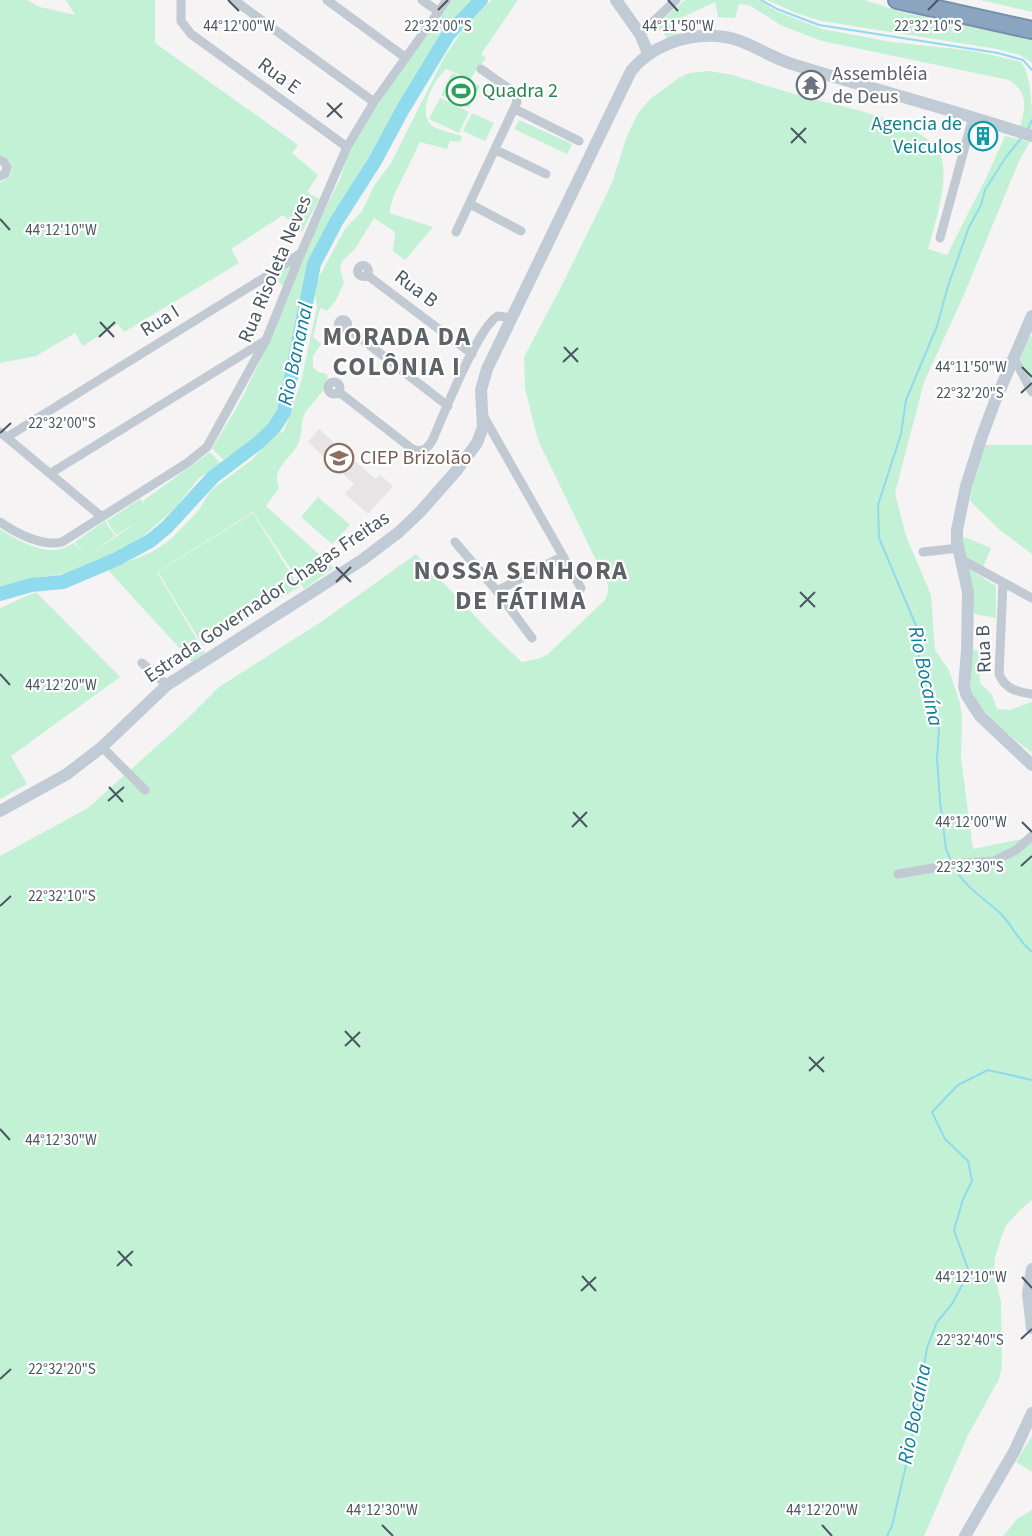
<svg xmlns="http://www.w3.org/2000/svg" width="1032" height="1536" font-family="'Source Sans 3',sans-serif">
<rect width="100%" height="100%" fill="#f5f3f3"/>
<path fill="#e6e4e5" d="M319 429 375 479 380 475 393 486 368 514 345 494 354 484 308 442Z"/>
<path fill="#c3f1d5" d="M0 0H27L40 7 75 15 66 0H155V43L298 145 292 153 318 175 307 192 319 199 302 232 283 215 231 249 239 263 124 332 118 324 83 346 75 333 36 356 0 363V182L9 178 12 169 9 161 0 156Z
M453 0H472L440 35 376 156 332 223 315 257 298 328 290 373 278 413 263 433 226 462 212 449 241 400 271 338 303 254 340 179 349 151 388 89Z
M491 0H518L481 54 486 58 470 79 446 69C434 80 417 111 431 125 438 131 453 133 462 136L460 142 450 141 447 149 420 142 394 195 389 213 433 227 405 260 393 251 395 232 374 218 355 249 342 261 340 269 344 283 335 302 327 311 320 308 313 337 321 344 313 356V367L318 372 327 374C330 389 313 401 305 413 300 423 303 434 298 444 293 455 280 463 277 475 276 480 278 484 279 488L266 506 334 568 304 589 253 512 157 572 205 653 192 662 108 570 152 552 171 539 198 511 211 490 253 459 271 438 284 431 301 382 317 307 314 288 319 277 345 229 362 211 374 186 391 163 445 56 462 31Z
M685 0H759L776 11 822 29 892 42 974 51 1021 62C1032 76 1032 109 1032 130L1020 127C1026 107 1028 92 1009 80L822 41 782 26 751 6 739 4 735 18 718 17 715 2 674 21 678 36 670 41 656 25Z
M767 0H865L901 12 1032 40V63L1020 55 997 49 822 21 796 13Z
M981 0H1032V12Z
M709 71 733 75C758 83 783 91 808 98 839 106 934 123 942 159 948 185 935 223 928 249L947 255 985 180 1005 136 1030 142 1019 161 963 297 924 382 895 493 906 536 931 595 935 650 949 670 960 703 962 718 961 758 973 849 1032 837V1200L1019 1211 1005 1227 995 1257 994 1272 1001 1302 1002 1367 999 1379 968 1435 924 1536H0V856L88 808 187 719 219 687 321 622 416 554 493 635 522 662 541 658 548 654 605 600 608 593V585L538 440 525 388 524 357 560 289 612 183 627 136 638 113 650 99 679 78 689 73Z
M452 73 480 86 469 108 441 95Z
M440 98 469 112 459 133 429 119Z
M472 113 494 123 485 141 463 131Z
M519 120 572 144 567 154 514 129Z
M296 260 284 287 271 275Z
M1030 336 1032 337V384L1020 359Z
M984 445H1032V554L1001 531 970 501 972 487Z
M210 452 222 465 199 478 174 509 141 538 103 562 78 572 26 579 0 588V529C15 539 37 551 55 550 62 550 68 546 74 543L85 558 75 542 105 521 115 536 94 551 137 523 116 535 107 521 140 499 144 504 143 501Z
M318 497 350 525 332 544 301 517Z
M253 513 299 587 203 646 158 572Z
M964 537 991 548 983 567 966 558 962 543Z
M969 569 996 586V618L974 614Z
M36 592 120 677 11 756 27 784 0 799V608Z
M976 649 979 656 980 683 992 695 997 709 1010 710 1032 702V753C1013 737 977 713 971 688 968 676 970 663 972 651Z
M1032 1436V1472L1016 1462Z
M1032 1510V1536H1003L1018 1518Z"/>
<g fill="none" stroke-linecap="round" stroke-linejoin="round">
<path stroke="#90daee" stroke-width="2" d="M761 0 777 9 819 25 998 53 1023 60 1032 70
M1028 129 1032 120
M951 861 946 849 940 801 937 759 939 729 920 672 917 628 879 538 878 505 901 434 906 400 937 326 948 286 969 227 981 205 985 190 1006 157 1023 136
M955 868C965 888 987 900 1002 915 1013 927 1019 942 1032 952
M887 1536 892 1526 910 1448 927 1348 937 1322 952 1304 969 1272 954 1230 963 1199 972 1181 968 1161 945 1139 932 1112 958 1085 988 1070 1032 1080"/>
<path stroke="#90daee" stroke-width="14" d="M0 594 31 585 63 582 117 559 150 541 167 527 213 477 258 443 274 428 284 412 314 264 336 222 375 161 403 109 448 35 481 0"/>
<g stroke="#7690ad" stroke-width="20">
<path id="highway" d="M897 0 1032 30"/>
</g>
<path stroke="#c1cad2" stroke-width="9" d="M181 0V21L191 34 347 147
M234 0 374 102
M327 0 406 58
M422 0 439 12
M640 34 676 0
M515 109 579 141
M496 150 546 174
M0 160 4 162 7 167 5 174 0 176
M470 204 521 231
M456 232 517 102 515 93 481 69
M940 238 973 117
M357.5 271a5.5 5.5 0 1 1 11 0a5.5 5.5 0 1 1-11 0Z
M367 275 472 354
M338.5 324a4.5 4.5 0 1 1 9 0a4.5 4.5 0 1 1-9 0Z
M346 327 448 406
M1014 358 1032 392
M328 388a6 6 0 1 1 12 0a6 6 0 1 1-12 0Z
M339 392 411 448C421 454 428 449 433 439 443 416 478 326 498 316L512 318
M484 417 581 588
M0 432 102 517
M7 437 267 276 301 253
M51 473 266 340
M0 522C16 533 42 547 62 542L187 463 207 447 266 340 301 253 347 147 374 102 447 0
M455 542 497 591 532 638
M923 552 959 548
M962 560 1032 598
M1003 583 999 674C1005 689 1017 692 1032 694
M497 591 561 557
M142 663 167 685
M102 747 145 790
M898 874 963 863 994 861 1016 850 1032 836"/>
<path stroke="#c1cbd6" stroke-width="12" d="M616 0 640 34 648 53
M1032 316 995 401 981 439 966 486 957 530V542L968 592 967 651 964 687 967 696 980 716 1032 765
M0 811 67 774 102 747 167 685 362 560 399 532 420 512 457 470 477 443 483 427 481 390 487 369 631 71C650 47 684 34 716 36 744 37 766 56 792 64 872 89 953 110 1032 136
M1032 1269 1028 1294 1032 1328
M965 1536 1015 1450 1032 1413"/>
<use href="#highway" stroke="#8ba5c1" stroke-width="16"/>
</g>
<path fill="none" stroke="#4a5661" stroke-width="2" d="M228 0 239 11M668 0 678 11M438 10 448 0M928 10 938 0M327 103 342 118M327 117 342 103M791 128 806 143M791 143 806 128M0 219 10 230M100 322 114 337M99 337 115 322M564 347 578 362M563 362 578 348M1022 367 1032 377M1021 393 1032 383M0 433 11 423M336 567 351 582M336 582 351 567M800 592 815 607M800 607 815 592M0 674 10 685M109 787 123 802M108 801 124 787M573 812 587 827M1022 822 1032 832M572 827 587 812M1021 866 1032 856M0 906 11 896M345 1031 360 1047M345 1046 360 1032M809 1057 824 1072M809 1071 824 1057M0 1129 10 1140M118 1251 132 1266M117 1266 133 1251M582 1276 596 1291M1022 1277 1032 1288M581 1291 596 1277M1021 1339 1032 1329M0 1379 11 1369M382 1525 393 1536M822 1525 832 1536"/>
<defs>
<g id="temple-ring" transform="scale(1.5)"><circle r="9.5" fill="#fff" stroke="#6b7280" stroke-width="1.5"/><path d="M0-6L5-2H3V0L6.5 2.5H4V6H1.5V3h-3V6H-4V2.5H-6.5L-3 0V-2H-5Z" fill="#6b7280"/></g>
<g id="stadium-ring" transform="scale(1.5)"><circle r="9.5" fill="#fff" stroke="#2e9e5b" stroke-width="1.5"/><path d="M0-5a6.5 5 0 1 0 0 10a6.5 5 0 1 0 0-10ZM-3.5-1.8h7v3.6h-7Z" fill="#2e9e5b"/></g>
<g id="building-ring" transform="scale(1.5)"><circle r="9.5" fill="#fff" stroke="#0f9aa8" stroke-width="1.5"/><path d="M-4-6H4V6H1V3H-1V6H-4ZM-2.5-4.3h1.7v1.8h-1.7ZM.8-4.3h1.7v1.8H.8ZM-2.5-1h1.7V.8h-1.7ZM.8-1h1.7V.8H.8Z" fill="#0f9aa8"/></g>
<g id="school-ring" transform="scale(1.5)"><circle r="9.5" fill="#fff" stroke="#8d6e63" stroke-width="1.5"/><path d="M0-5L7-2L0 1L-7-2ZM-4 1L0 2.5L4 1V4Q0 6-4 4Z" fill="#8d6e63"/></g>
</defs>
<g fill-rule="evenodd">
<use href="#temple-ring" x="811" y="85"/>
<use href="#stadium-ring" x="461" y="91"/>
<use href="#building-ring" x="983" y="136"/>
<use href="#school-ring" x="339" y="458"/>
</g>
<g text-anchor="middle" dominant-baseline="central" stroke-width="4.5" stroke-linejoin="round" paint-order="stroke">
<g font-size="20" fill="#5b616d" stroke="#fff" text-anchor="start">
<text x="832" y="74">Assembléia<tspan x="832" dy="23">de Deus</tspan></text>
</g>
<g font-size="20" fill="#4a5661" stroke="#fff">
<text transform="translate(279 76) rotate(36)">Rua E</text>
<text transform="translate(275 269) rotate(-67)">Rua Risoleta Neves</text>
<text transform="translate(416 289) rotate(37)">Rua B</text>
<text transform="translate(160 321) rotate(-32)">Rua I</text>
<text transform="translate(267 597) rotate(-34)">Estrada Governador Chagas Freitas</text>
<text transform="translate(984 649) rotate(-92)">Rua B</text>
</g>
<g font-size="20" fill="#27864d" stroke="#fff" text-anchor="start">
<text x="482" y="91">Quadra 2</text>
</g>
<g font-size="20" fill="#0d838f" stroke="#fff" text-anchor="end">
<text x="962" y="124">Agencia de<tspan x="962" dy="23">Veiculos</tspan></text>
</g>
<g font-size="20" fill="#785e54" stroke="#fff" text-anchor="start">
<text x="360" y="458">CIEP Brizolão</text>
</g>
<g font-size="21" font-style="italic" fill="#0c7c9b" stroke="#fff">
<text transform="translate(295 354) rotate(-78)">Rio Bananal</text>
<text transform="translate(926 676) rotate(78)">Rio Bocaína</text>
<text transform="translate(914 1414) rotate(-79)">Rio Bocaína</text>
</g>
<g font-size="26" font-weight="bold" letter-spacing="1.5" fill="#5f6368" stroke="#fff">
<text x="397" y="336">MORADA DA<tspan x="397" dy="30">COLÔNIA I</tspan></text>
<text x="521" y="570">NOSSA SENHORA<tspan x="521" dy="30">DE FÁTIMA</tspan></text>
</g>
</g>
<g font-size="15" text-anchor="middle" fill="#4a5661" stroke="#fff" stroke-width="4.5" stroke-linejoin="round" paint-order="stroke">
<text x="438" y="31">22°32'00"S</text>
<text x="928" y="31">22°32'10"S</text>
<text x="239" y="31">44°12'00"W</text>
<text x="678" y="31">44°11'50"W</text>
<text x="61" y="235">44°12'10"W</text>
<text x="971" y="372">44°11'50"W</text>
<text x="970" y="398">22°32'20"S</text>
<text x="62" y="428">22°32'00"S</text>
<text x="61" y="690">44°12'20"W</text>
<text x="971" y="827">44°12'00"W</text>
<text x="970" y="872">22°32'30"S</text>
<text x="62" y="901">22°32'10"S</text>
<text x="61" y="1145">44°12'30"W</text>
<text x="971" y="1282">44°12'10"W</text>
<text x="970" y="1345">22°32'40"S</text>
<text x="62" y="1374">22°32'20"S</text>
<text x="382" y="1515">44°12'30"W</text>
<text x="822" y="1515">44°12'20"W</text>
</g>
</svg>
